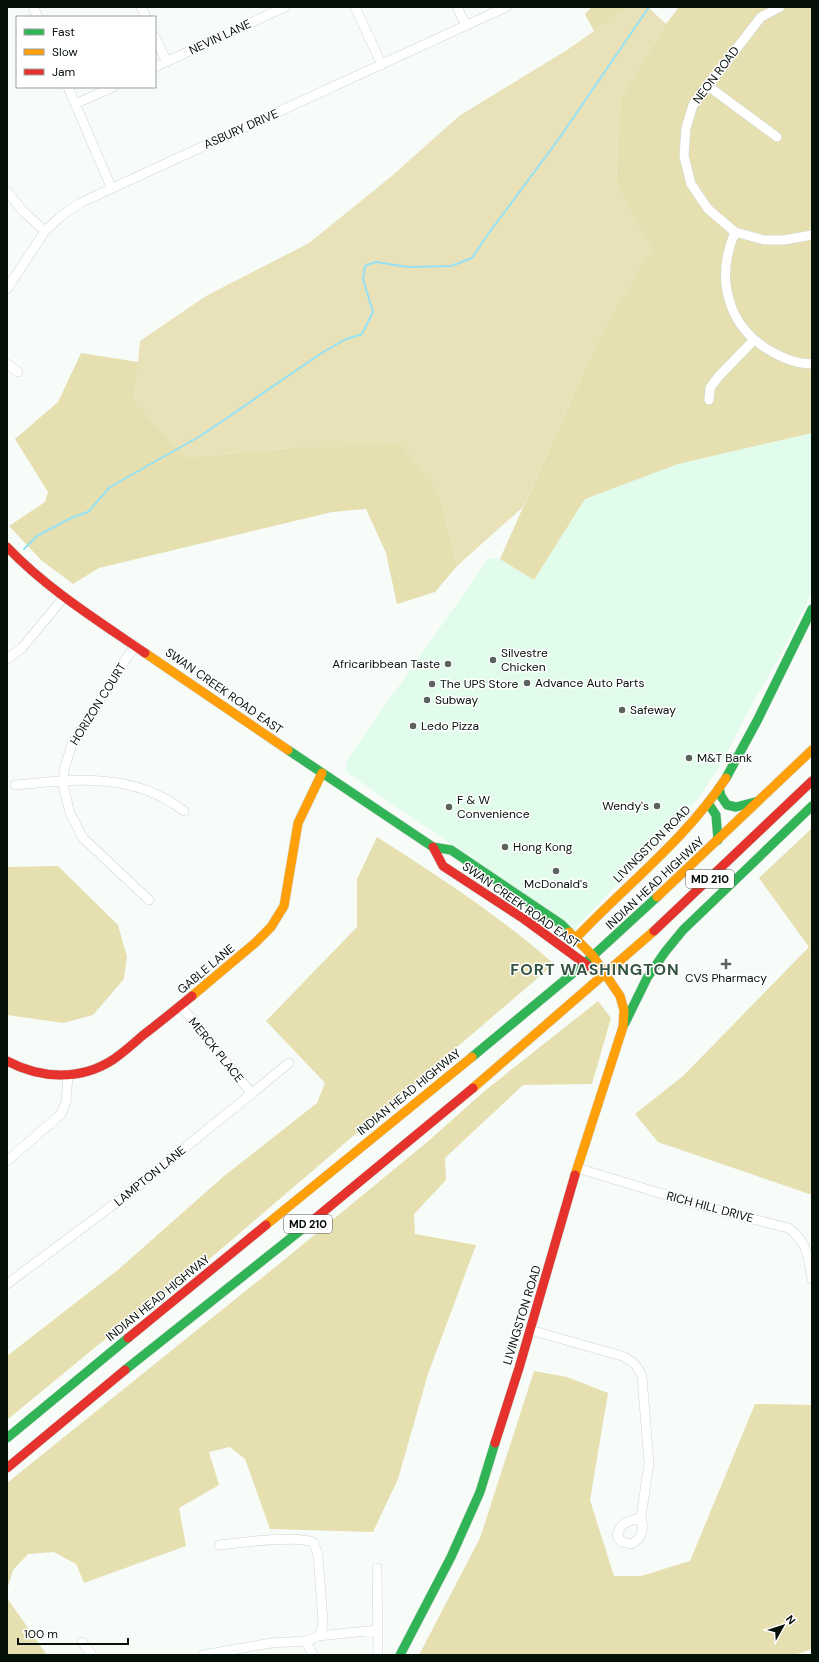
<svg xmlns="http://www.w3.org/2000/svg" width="819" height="1662" font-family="'DM Sans',sans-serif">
<rect width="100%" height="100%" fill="#f7fcf9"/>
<path fill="#e2fcec" d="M812 433V593L782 652 745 717 727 753 700 796 667 834 574 929 345 771 348 758 489 558 500 559 534 580 585 499 678 464Z"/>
<path fill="#e9e2b8" d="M628 7H648L666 24 620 99 616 183 654 247 601 333 523 507 457 566 440 496 293 448 187 457 134 401 140 341 206 296 309 243 393 175 459 116 567 50Z"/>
<path fill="#e6dfb0" d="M592 7H628L594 31 585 14Z
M679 7H812V433L678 464 585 499 534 580 500 559 601 333 653 248 616 183 620 99 666 24Z
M81 353 138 362 134 401 187 457 293 448 401 445 440 496 457 566 435 592 397 604 386 553 366 509 332 512 99 568 73 584 41 560 9 526 45 502 48 492 15 439 58 402Z
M812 828V1195L658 1142 635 1114 683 1076 809 947 759 878Z
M377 837C438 876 500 916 554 964L206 1262 98 1345 7 1420V1356L119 1269 224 1176 317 1103 325 1083 266 1021 357 927V879Z
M58 866 118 925 127 957 124 979 93 1015 63 1023 7 1015V867Z
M598 1001 611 1018 592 1084 523 1085 445 1158 446 1180 414 1214 415 1234 476 1245 428 1374 398 1479 373 1532 270 1529 245 1459 230 1447 209 1452 219 1485 179 1508 186 1546 84 1583 76 1564 54 1552 28 1554 13 1570 7 1590V1483L279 1264 426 1143 487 1089Z
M534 1371 567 1377 608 1393 590 1500 614 1576H641L690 1561 755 1404 812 1405V1649L794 1655H419L480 1538Z
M7 1598 47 1655H7Z"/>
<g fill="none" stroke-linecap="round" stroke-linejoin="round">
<path stroke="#96e1f4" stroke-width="2" d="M24 549 37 536 71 518 88 512 110 487 202 435 320 354 344 340 362 334 373 312 363 279 365 266 376 262 408 267 451 266 472 258 486 237 558 140 649 7"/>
<g stroke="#ced7d2" stroke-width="10">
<path id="street" d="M33 7 38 17
M141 7 146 17
M355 7 382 65
M457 7 466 26
M780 7 761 17 693 105 686 128 684 156 691 184 708 209 735 232 764 240H784L812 235
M155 37 167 62
M155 67 285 7
M708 86 777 137
M68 87 111 187
M75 104 113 87
M7 192 25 213 45 231
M735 232C715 279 727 328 774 353 785 359 799 364 812 364
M7 289 45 231 60 217 80 203 506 7
M7 364 18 372
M709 400 710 388 718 377 754 340
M135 645 72 744 64 770 63 785 70 813 83 838 149 900
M7 659 22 648 64 597
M15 785C74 779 134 772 184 811
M181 1006 252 1094
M7 1161 61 1114 66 1102 68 1075
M577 1168 699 1205 788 1228C808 1241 808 1258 812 1279
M7 1284 133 1190 289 1063
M530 1330 622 1356C633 1361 638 1366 642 1377L649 1463 641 1517
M641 1517C644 1529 643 1538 631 1544L622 1542 617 1536C621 1520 628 1523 641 1517Z
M377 1568 378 1655
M318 1636 378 1630
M306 1641 313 1655
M82 1642 92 1655
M203 1655 271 1643 306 1641 318 1636 321 1632 323 1622 318 1555 314 1543C299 1534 239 1543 219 1545"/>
</g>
<g stroke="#ced7d2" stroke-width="10">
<path id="fast" d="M288 750 433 847 451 850 561 924 569 932
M726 778 757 721 812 609
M719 788 721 796 727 805 736 807 755 802
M708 803 716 815 718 840
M625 1023 647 978 665 952 683 930 812 806
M472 1057 584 964 657 897
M125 1370 306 1226
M7 1438 128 1338
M400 1655 451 1557 480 1492 495 1443"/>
</g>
<g stroke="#ced7d2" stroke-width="10">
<path id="slow" d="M145 653 288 750
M657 897 812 750
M569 932 593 956 620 996 624 1010 623 1027 575 1175
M576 938C626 885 686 839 726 778
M192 996 255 943 271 927 284 906 298 823 322 773
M473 1088 654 931
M266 1225 472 1057"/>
</g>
<g stroke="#ced7d2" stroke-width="10">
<path id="jam" d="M7 547C47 589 97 620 145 653
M433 847 443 866 524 919 591 968
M654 931 812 781
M7 1061C41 1079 81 1081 114 1059 124 1052 133 1044 142 1036 159 1023 176 1009 192 996
M306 1226 473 1088
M128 1338 266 1225
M495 1443 519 1368 575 1175
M7 1468 125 1370"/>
</g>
<use href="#street" stroke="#fefffe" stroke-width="9"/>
<use href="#fast" stroke="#30b455" stroke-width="9"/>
<use href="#slow" stroke="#ff9f0a" stroke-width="9"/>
<use href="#jam" stroke="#e5322d" stroke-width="9"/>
</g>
<g fill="#5a635d" stroke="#fff" stroke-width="1.5">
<circle cx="493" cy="660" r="4"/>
<circle cx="448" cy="664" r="4"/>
<circle cx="527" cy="683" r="4"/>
<circle cx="432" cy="684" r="4"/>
<circle cx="427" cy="700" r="4"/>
<circle cx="622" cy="710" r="4"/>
<circle cx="413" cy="726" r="4"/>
<circle cx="689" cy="758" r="4"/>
<circle cx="657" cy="806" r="4"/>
<circle cx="449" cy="807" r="4"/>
<circle cx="505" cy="847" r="4"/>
<circle cx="556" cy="871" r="4"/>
<path d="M724 958h4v4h4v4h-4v4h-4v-4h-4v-4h4z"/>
</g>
<g text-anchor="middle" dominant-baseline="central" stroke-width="3" stroke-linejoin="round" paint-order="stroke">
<g fill="#fff" stroke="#505853" stroke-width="1">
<rect x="686" y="870" width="48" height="18" rx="3"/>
<rect x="284" y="1215" width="48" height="18" rx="3"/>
</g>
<g font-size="11" font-weight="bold" fill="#051009">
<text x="710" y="879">MD 210</text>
<text x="308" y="1224">MD 210</text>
</g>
<g font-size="12" fill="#051009" stroke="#fff">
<text transform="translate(220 37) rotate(-25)">NEVIN LANE</text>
<text transform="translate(716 75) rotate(-53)">NEON ROAD</text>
<text transform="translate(241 129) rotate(-24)">ASBURY DRIVE</text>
<text transform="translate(224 691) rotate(35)">SWAN CREEK ROAD EAST</text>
<text transform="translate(98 704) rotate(-58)">HORIZON COURT</text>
<text transform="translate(652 844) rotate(-45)">LIVINGSTON ROAD</text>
<text transform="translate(655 883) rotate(-43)">INDIAN HEAD HIGHWAY</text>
<text transform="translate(521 905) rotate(35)">SWAN CREEK ROAD EAST</text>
<text transform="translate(206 969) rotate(-40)">GABLE LANE</text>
<text transform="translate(216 1050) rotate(51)">MERCK PLACE</text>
<text transform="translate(409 1092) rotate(-39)">INDIAN HEAD HIGHWAY</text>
<text transform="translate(150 1176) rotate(-39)">LAMPTON LANE</text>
<text transform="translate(710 1207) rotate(15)">RICH HILL DRIVE</text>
<text transform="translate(158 1298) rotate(-39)">INDIAN HEAD HIGHWAY</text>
<text transform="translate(522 1315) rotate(-73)">LIVINGSTON ROAD</text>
</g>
<g font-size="12" fill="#051009" stroke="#fff" text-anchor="start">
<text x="501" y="653">Silvestre<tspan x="501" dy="14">Chicken</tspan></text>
<text x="440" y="664" text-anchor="end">Africaribbean Taste</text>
<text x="535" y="683">Advance Auto Parts</text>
<text x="440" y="684">The UPS Store</text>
<text x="435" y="700">Subway</text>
<text x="630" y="710">Safeway</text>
<text x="421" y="726">Ledo Pizza</text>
<text x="697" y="758">M&amp;T Bank</text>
<text x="457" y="800">F &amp; W<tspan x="457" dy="14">Convenience</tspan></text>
<text x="649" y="806" text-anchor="end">Wendy's</text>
<text x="513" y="847">Hong Kong</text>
<text x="556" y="884" text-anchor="middle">McDonald's</text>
<text x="726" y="978" text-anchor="middle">CVS Pharmacy</text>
</g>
<g font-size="16" font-weight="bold" letter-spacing="1" fill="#365442" stroke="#fff">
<text x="595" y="969">FORT WASHINGTON</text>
</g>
</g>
<rect width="819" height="1662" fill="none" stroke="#051009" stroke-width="16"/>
<rect x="16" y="16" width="140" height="72" fill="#ffffff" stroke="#9b9f9d"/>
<rect x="24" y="29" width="20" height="6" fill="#30b455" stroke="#9b9f9d"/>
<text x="52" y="36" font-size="12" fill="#051009">Fast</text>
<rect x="24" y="49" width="20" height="6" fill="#ff9f0a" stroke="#9b9f9d"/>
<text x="52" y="56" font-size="12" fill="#051009">Slow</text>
<rect x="24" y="69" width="20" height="6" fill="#e5322d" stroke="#9b9f9d"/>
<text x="52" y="76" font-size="12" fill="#051009">Jam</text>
<g transform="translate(783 1626) rotate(51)" stroke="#ffffff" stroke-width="3" paint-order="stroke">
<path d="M0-3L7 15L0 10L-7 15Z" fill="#051009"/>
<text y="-6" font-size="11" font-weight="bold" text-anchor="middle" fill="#051009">N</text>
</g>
<path d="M18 1638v6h110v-6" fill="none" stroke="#051009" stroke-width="2"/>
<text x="24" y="1638" font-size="12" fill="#051009" stroke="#ffffff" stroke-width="3" paint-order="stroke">100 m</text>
</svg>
